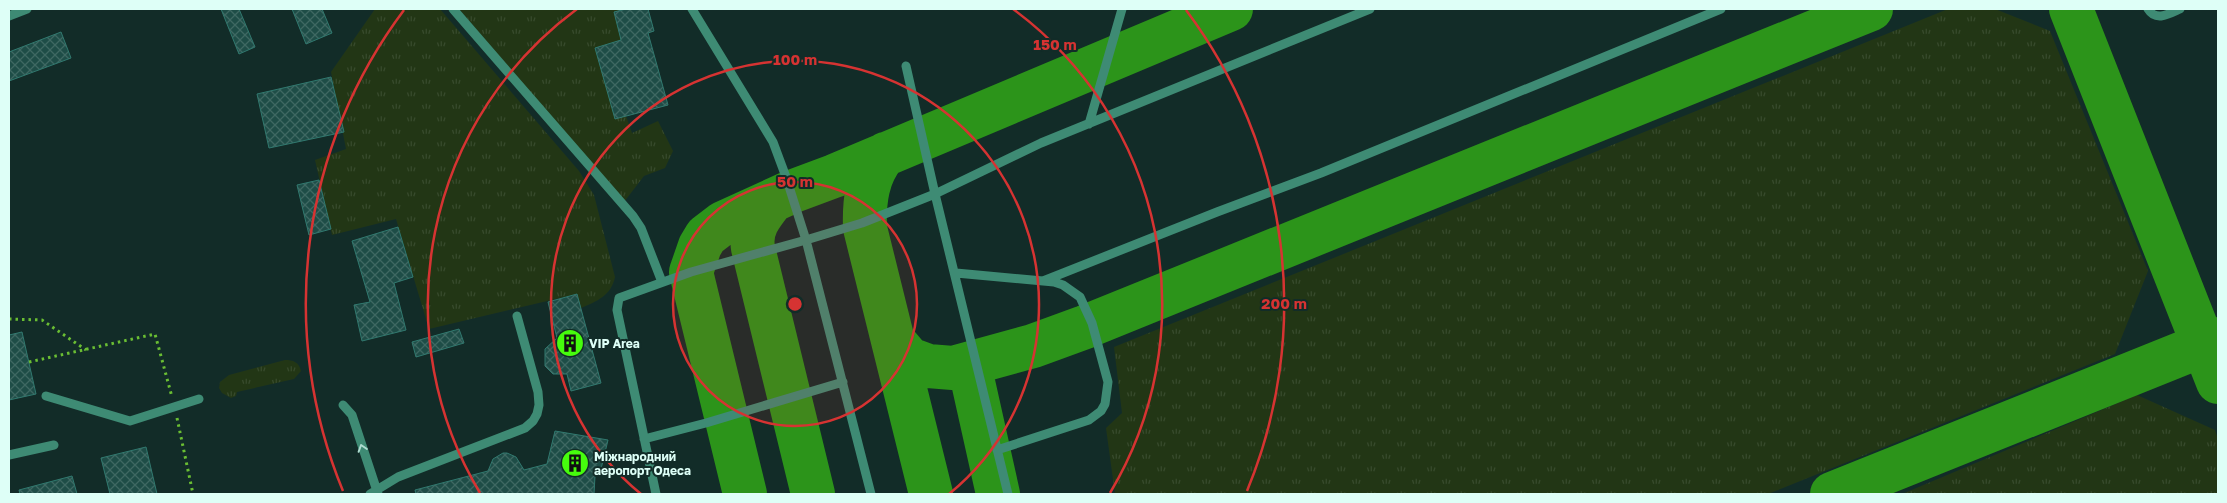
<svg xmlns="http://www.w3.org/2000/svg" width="2227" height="503" font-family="'Golos Text',sans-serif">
<defs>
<pattern id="grass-tufts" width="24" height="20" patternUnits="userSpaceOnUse" patternTransform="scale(1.25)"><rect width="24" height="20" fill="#223615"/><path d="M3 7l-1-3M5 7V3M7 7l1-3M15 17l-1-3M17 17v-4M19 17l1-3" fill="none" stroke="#374a2c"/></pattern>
<pattern id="building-cross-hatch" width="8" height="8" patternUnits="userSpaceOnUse" patternTransform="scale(1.25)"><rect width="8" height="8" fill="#1e4d47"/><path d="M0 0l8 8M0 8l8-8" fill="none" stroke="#3e6862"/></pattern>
</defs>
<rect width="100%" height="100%" fill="#122c28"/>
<path fill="url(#grass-tufts)" d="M375 9H440L579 171 594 195 615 277C611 296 597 301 581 308L577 294 429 329 396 219 332 235 315 160 346 149 331 72Z
M459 9H626L614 12 621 40 595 48 615 118 626 116 632 133 658 121 673 151 665 168 644 176 624 202Z
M1948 9H1995L2050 31 2148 271 2115 354 1768 494H1115L1106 428 1122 413 1114 347Z
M285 360C293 360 299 362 301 371L294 379 237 392 236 396 231 398 222 393 219 388 220 382 229 375Z
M2137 395 2215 430 2218 439V494H1902Z"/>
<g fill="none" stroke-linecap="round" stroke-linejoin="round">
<path stroke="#2c941a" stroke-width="44" d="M2071 9 2218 382
M885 154C867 175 864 201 865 228L931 494
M772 201C760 216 750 229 753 248L813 494
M893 340 909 359 928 366 953 368 1033 346 1085 327 1871 9
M969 364 998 494
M745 494 691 272 700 246 706 236 723 223 791 192 834 176 1231 9
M1832 494 2218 339"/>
</g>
<path fill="url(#building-cross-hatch)" stroke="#31796f" d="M221 9H239L255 47 239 54Z
M292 9H322L332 33 306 44Z
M626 9H648L654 31 648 33 668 105 615 119 595 48 621 40 614 12Z
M61 32 71 58 9 81V52Z
M331 77 344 132 269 148 257 94Z
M319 180 331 229 309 235 297 185Z
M398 227 413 277 394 283 406 330 362 341 354 305 370 302 352 241Z
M577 294 601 383 571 391 567 374H553L545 366V349L557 338 548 302Z
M459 329 464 343 416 357 412 342Z
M22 332 36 394 9 400V335Z
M555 431 608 440 601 469 595 476 594 494H416L415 490 488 471 493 459 503 453H507L516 457 524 470 547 464Z
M146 447 157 494H110L101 458Z
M72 476 77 494H20L19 490Z"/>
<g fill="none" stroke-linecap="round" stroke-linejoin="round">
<path stroke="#6abe33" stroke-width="3" stroke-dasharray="2.5 4" stroke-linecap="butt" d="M9 319 42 320 86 350
M29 362 155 334 172 397
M177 418 193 494"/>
<path stroke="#3e8b74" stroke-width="9" d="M453 9 633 216 641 228 662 282
M2148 9C2156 22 2169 14 2180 9
M9 16 27 9
M906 66 935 194 1008 494
M1089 124 1122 9
M956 273 1054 282 1063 285 1080 297 1092 323 1108 382 1105 404 1101 411 1089 420 997 450
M1043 281 1217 212 1321 173 1721 9
M46 396 130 421 199 399
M343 405 352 415 378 494
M644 439 706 423 843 382
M9 455 54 445
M370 494 398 477 525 428 533 421 537 414 539 405 538 392 517 316
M656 494 617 310 619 298 691 272 806 240 786 177 773 142 692 9
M871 494 806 240 862 223 935 194 1041 143 1370 9"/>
</g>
<defs><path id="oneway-chevron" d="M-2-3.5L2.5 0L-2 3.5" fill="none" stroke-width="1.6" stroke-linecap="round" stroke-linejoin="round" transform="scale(1.25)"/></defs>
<use stroke="#aedcd0" href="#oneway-chevron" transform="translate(362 448) rotate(-108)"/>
<circle cx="795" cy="304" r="122" fill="#d63332" fill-opacity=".12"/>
<g fill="none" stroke="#d63332" stroke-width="2.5">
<circle cx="795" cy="304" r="122"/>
<path d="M641 494A244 244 0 1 1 949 494"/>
<path d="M480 493A367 367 0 0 1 577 9M1013 9A367 367 0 0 1 1110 493"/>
<path d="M343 491A489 489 0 0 1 404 10M1186 10A489 489 0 0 1 1247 491"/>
</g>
<defs>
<g id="building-disc" transform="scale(1.4375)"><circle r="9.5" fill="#46fc0d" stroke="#122c28"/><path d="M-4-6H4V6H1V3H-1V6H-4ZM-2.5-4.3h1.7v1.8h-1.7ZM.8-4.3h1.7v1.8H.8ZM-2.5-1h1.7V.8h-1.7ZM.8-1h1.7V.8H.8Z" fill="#111"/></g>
</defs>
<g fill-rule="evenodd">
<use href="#building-disc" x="570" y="343"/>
<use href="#building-disc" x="575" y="463"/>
</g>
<g text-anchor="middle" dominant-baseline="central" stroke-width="4" stroke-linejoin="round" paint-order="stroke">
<g font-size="12" font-weight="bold" fill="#defff7" stroke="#122c28" text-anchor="start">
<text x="589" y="343">VIP Area</text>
<text x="594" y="456">Міжнародний<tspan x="594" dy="14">аеропорт Одеса</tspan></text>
</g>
</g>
<circle cx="795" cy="304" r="8" fill="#d63332" stroke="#122c28" stroke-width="2.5"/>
<g font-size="15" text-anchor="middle" font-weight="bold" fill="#d63332" stroke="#122c28" stroke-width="4" stroke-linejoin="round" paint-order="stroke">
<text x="1055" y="50">150 m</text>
<text x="795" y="65">100 m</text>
<text x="795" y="187">50 m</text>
<text x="1284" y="309">200 m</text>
</g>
<rect width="2227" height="503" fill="none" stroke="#defff7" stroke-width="20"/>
</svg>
